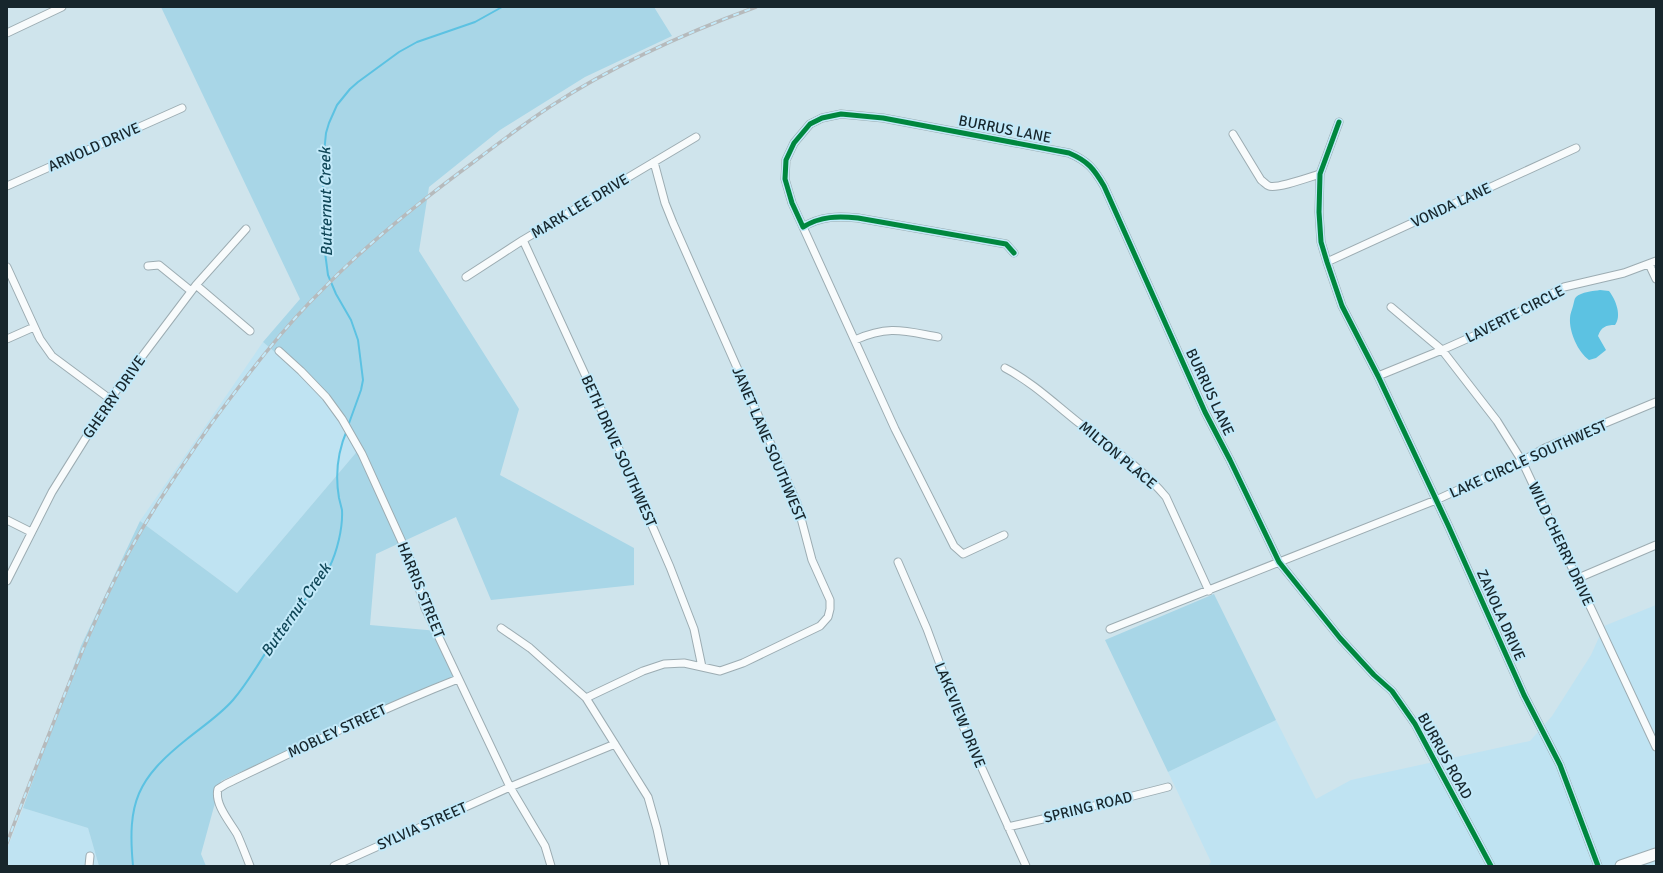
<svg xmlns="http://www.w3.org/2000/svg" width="1663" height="873" font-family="Signika,sans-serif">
<rect width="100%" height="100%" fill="#cfe4ec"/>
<path fill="#bfe3f2" d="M263 342 309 381 360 448 237 593 140 521Z
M1656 605V866H1208L1211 862 1168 772 1276 720 1316 799 1351 780 1530 741 1552 716 1591 655 1604 626Z
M23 808 88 828 99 866H7V849Z"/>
<path fill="#a8d6e7" d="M161 7H654L672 36 585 77 500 130 429 187 419 251 519 409 500 475 634 548V585L491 600 456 517 376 554 370 625 438 631 460 678 421 690 221 781 201 854 206 866H99L88 828 23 808 81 646 140 521 237 593 360 448 309 381 263 342 300 299Z
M1214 594 1276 720 1168 772 1105 640Z"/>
<path fill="#5cc2e2" d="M1600 290 1609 291C1616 300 1622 316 1615 325 1606 325 1601 327 1598 336L1606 350 1596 358 1589 360C1578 352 1569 332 1570 318 1570 314 1572 310 1573 306 1574 303 1574 299 1576 297 1581 292 1594 291 1600 290Z"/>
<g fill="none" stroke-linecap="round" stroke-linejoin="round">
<path stroke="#5cc2e2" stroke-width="2" d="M348 426 361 390 363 380 358 340 351 320 336 294 328 275 324 245 323 163 326 133 329 123 337 105 350 89 358 82 399 52 417 42 475 22 502 7
M133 866C127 802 137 779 187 739 203 726 220 715 233 700 253 677 266 649 284 625 298 605 317 589 329 568 337 552 343 528 342 510 341 506 340 502 339 498 335 475 338 451 347 430"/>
<g stroke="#9cacb2" stroke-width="9">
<path id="street" d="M7 33 62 7
M1339 122 1320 174 1319 212 1321 242 1327 262 1342 306 1378 376 1448 525 1524 695 1560 765 1598 866
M1233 134 1261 180C1264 182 1266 185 1269 186 1277 189 1310 177 1320 174
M7 186 182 108
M803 227 895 429 954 546 963 554 1004 535
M523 240 612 433 670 567 694 629 702 667
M1014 253 1006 244 858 218C838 216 821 216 803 227L792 203 785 179 786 160 794 143 810 124 822 118 841 114 883 118 1069 153C1088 161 1094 169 1104 186L1205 412 1230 460 1279 562 1340 638 1374 675 1392 691 1415 724 1491 866
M1327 262 1576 148
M1649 264 1656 279
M148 266 159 265 191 291
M7 267 40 339 52 356 110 399
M466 277 523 240 696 137
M196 285 250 331
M1391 307 1442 350 1497 421 1522 461 1656 747
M7 339 34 327
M855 340C889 325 904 331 938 337
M279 351 301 371 326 397 342 419 362 454 412 564 425 608 510 787 545 846 551 866
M1005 368C1032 382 1055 404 1079 423 1109 446 1142 468 1166 497L1209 591
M1378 376 1442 350 1487 330 1564 287 1624 273 1656 261
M7 520 31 532
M898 562 927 629 962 724 1026 866
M1576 579 1656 545
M7 581 52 492 110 399 196 285 246 229
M501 628 530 648 586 698 648 797 657 829 665 866
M1110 629 1436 500 1522 461 1545 448 1656 402
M586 698 643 671 664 664 684 663 720 671 743 663 820 626 828 617 830 609V600L812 560 797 503 673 223 665 203 654 162
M1008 827 1043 819 1168 787
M89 866 90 856
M250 866C246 856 242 845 237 834 230 822 214 804 218 789L226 784C303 747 379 710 458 679
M334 866 510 787 615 744"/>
</g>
<g stroke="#9cacb2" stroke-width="13">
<path id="primary" d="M1621 866 1656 854"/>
</g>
<use href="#street" stroke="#f8fbfc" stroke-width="7"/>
<use href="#primary" stroke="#f8fbfc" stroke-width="11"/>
<g stroke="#b6babc" stroke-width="3.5">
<path id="rail" d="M7 843C21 805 36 767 51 729 75 668 98 609 129 552 153 508 182 466 211 424 246 377 281 330 323 289 369 242 422 200 475 161 500 142 525 123 551 106 614 65 685 33 756 7"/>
</g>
<use href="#rail" stroke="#c2e9f9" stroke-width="2" stroke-dasharray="6" stroke-linecap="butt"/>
<g stroke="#c2e9f9" stroke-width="8">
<path id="cycleway" d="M1339 122 1320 174 1319 212 1321 242 1327 262 1342 306 1378 376 1448 525 1524 695 1560 765 1598 866
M1014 253 1006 244 858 218C838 216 821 216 803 227L792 203 785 179 786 160 794 143 810 124 822 118 841 114 883 118 1069 153C1088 161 1094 169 1104 186L1205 412 1230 460 1279 562 1340 638 1374 675 1392 691 1415 724 1491 866"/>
</g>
<use href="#cycleway" stroke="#00873e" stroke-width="5"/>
</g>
<g text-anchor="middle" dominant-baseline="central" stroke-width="4" stroke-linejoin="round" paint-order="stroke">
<g font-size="15" fill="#17262c" stroke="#c2e9f9">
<text transform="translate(1005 129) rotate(11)">BURRUS LANE</text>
<text transform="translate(94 147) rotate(-24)">ARNOLD DRIVE</text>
<text transform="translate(1451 205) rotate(-25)">VONDA LANE</text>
<text transform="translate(580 206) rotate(-31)">MARK LEE DRIVE</text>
<text transform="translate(1515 314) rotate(-27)">LAVERTE CIRCLE</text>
<text transform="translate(1210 392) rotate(65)">BURRUS LANE</text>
<text transform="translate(114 397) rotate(-55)">GHERRY DRIVE</text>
<text transform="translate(769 444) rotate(67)">JANET LANE SOUTHWEST</text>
<text transform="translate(619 451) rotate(66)">BETH DRIVE SOUTHWEST</text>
<text transform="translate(1118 455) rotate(40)">MILTON PLACE</text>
<text transform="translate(1528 459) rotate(-24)">LAKE CIRCLE SOUTHWEST</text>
<text transform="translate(1561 544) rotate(65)">WILD CHERRY DRIVE</text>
<text transform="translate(421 590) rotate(68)">HARRIS STREET</text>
<text transform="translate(1501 615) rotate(66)">ZANOLA DRIVE</text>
<text transform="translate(960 715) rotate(68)">LAKEVIEW DRIVE</text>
<text transform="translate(337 731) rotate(-25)">MOBLEY STREET</text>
<text transform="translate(1445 756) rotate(61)">BURRUS ROAD</text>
<text transform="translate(1088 807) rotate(-14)">SPRING ROAD</text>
<text transform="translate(422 826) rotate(-24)">SYLVIA STREET</text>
</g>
<g font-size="16" font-style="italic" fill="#104758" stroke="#c2e9f9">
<text transform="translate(326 202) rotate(-91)">Butternut Creek</text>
<text transform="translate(296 610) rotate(-55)">Butternut Creek</text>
</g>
</g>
<rect width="1663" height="873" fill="none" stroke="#17262c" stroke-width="16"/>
</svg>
